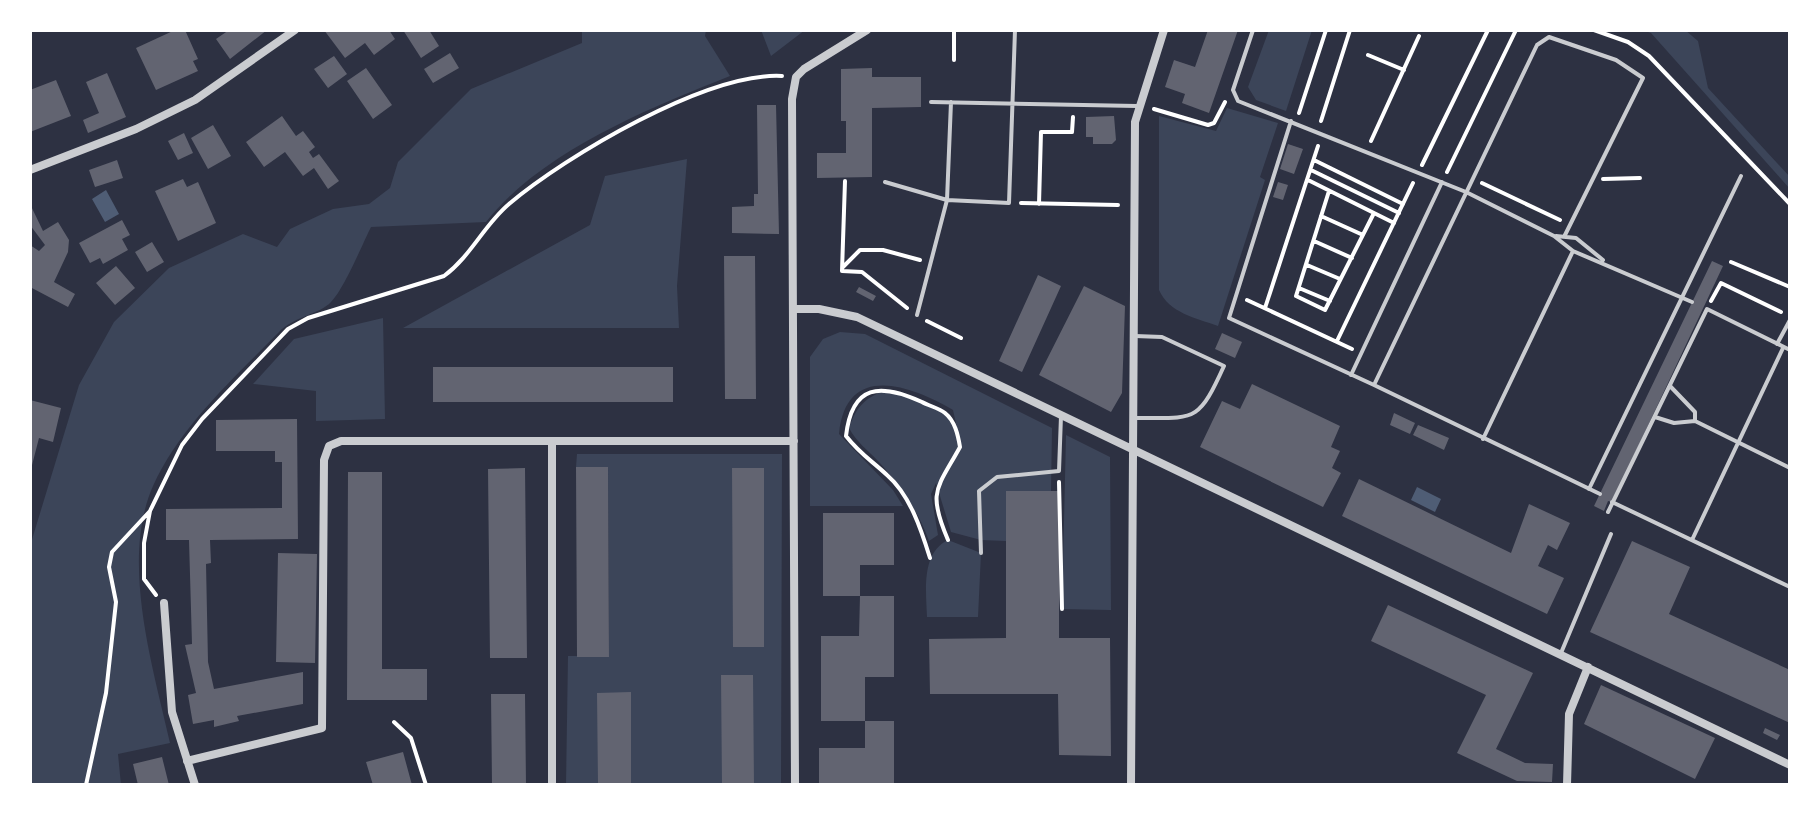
<svg xmlns="http://www.w3.org/2000/svg" width="1820" height="815" font-family="Quicksand,sans-serif">
<rect width="100%" height="100%" fill="#2d3142"/>
<path fill="#3c4559" d="M582 30H706L705 36 730 76C649 108 541 152 486 222L371 227C362 245 344 289 331 302 320 314 293 317 279 332 234 378 180 426 153 486 120 561 153 667 170 743L118 754 121 785H32L30 546 79 385 114 322 169 268 243 234 277 247 290 229 333 209 369 204 390 188 398 162 471 89 582 43Z
M761 30H805L771 56Z
M1269 30H1312L1286 111 1256 100 1248 87Z
M1642 30H1685L1698 41 1708 88 1790 177V189L1651 33Z
M1227 108 1278 123 1260 177 1265 180 1218 326C1196 318 1169 313 1159 290V116L1216 131Z
M687 159 677 286 679 328H403L590 225 605 176Z
M383 318 385 419 316 421V391L253 384 294 339Z
M840 332 865 334 1052 428 1051 491H1006V541L981 540 951 532 936 483 931 494 938 535 929 541C918 510 900 485 878 461 867 449 857 443 849 428 857 405 866 397 889 389L945 412 957 428 953 410C910 385 846 362 839 434L893 490 903 506H810V357L823 339Z
M1066 435 1110 457 1111 610 1062 609Z
M577 454H782L781 785H566L568 656H609L608 467H576Z
M948 540 981 553 978 617H927C926 590 921 553 948 540Z"/>
<path fill="#4f5d75" d="M106 190 119 214 105 222 92 199Z
M1417 487 1441 499 1435 512 1411 500Z"/>
<path fill="#626471" d="M175 30H185L198 59 193 61 198 71 156 90 136 48Z
M229 30H267L230 59 216 39Z
M324 30H389L395 39 374 55 365 43 345 58Z
M403 30H429L439 46 421 58Z
M1208 30H1238L1209 113 1182 103 1185 94 1165 87 1174 60 1195 67Z
M450 53 459 68 433 83 424 69Z
M334 56 347 74 328 88 314 69Z
M366 68 392 105 373 119 347 81Z
M872 68V77H921V107L872 108V177L817 178V153H846V121H841V69Z
M107 73 126 117 88 133 83 120 99 113 86 82Z
M56 80 71 116 30 132V90Z
M757 105H776L779 234 732 233V207L754 206V194H758Z
M282 116 296 136 303 131 315 147 309 152 313 158 319 154 339 181 328 189 314 168 303 176 285 152 264 167 246 142Z
M1114 116 1116 140 1112 144H1093V137H1086V117Z
M213 125 231 156 208 169 191 138Z
M184 133 193 153 178 160 168 141Z
M1288 144 1303 149 1294 174 1280 169Z
M117 160 123 178 95 187 89 170Z
M183 179 187 187 198 182 216 223 178 241 155 191Z
M1278 182 1288 185 1283 200 1273 197Z
M30 204 43 231 58 222 69 240 68 252 54 282 75 294 68 307 30 287V245L39 251 45 245 30 225Z
M122 220 130 235 122 239 128 250 103 264 100 258 90 263 79 243Z
M152 242 164 262 147 272 135 252Z
M724 256H755L756 399H725Z
M1712 261 1723 266 1612 502 1608 501 1604 511 1594 506Z
M116 266 135 288 115 305 96 283Z
M1038 275 1061 286 1022 372 999 361Z
M1084 286 1125 306 1122 393 1111 412 1039 375Z
M859 287 876 296 873 301 856 292Z
M1222 333 1242 342 1235 358 1215 349Z
M433 367H673V402H433Z
M1252 384 1340 426 1331 447 1340 451 1332 468 1341 473 1323 507 1200 447 1222 401 1240 409Z
M30 400 61 408 53 442 39 438 31 469Z
M1394 413 1415 423 1410 434 1390 425Z
M297 419 298 539 210 540 211 563 206 564 208 662 214 689 303 672V704L237 716 239 721 214 727V720L193 724 188 695 196 693 185 645 192 644 189 540H166V509L282 508V462H275V451H216V420Z
M1418 425 1449 438 1444 450 1413 435Z
M576 467H608L609 657H577Z
M525 468 527 658H490L488 469Z
M732 468H764V647H733Z
M348 472H382V669H427V700H347Z
M1359 479 1511 553 1529 504 1570 523 1557 550 1548 545 1538 566 1564 578 1547 614 1342 516Z
M1006 491H1059V638H1110L1111 756 1059 755 1058 694H930L929 639 1006 638Z
M823 513H894V565H860V596H823Z
M1632 541 1690 567 1669 614 1790 670V723L1590 632Z
M278 553 317 554 315 663 276 662Z
M860 596H894V677H865V721H821V636H859Z
M1388 605 1533 673 1496 749 1525 763 1553 764 1552 782 1517 781 1457 753 1486 695 1371 641Z
M721 675H753L754 785H722Z
M1601 685 1715 738 1695 779 1584 724Z
M631 692V785H598L597 693Z
M491 694H525L526 785H492Z
M865 721H894V785H819V748H865Z
M1765 728 1780 735 1777 740 1763 733Z
M403 752 412 785H373L366 762Z
M162 757 169 785H138L133 764Z"/>
<g fill="none" stroke-linecap="round" stroke-linejoin="round">
<path stroke="#fff" stroke-width="4" d="M1594 30 1628 42 1649 56 1790 204
M1368 55 1404 70
M954 60V30
M1154 109 1208 125 1214 123 1225 102
M1299 113 1326 30
M1321 121 1350 30
M1371 141 1419 36
M1314 160 1403 204
M1422 165 1488 30
M1311 170 1399 213
M1447 172 1516 30
M1603 179 1640 178
M1308 180 1394 223
M845 181 842 271 862 272 907 308
M1482 183 1560 220
M1329 191 1296 296 1325 310 1374 213
M1021 203 1118 205
M1039 204 1041 132H1072L1073 117
M1321 216 1363 235
M1314 241 1352 258
M1731 262 1790 287
M1307 265 1340 279
M843 267 860 250H883L920 260
M1299 288 1330 301
M1247 300 1352 349
M1711 301 1721 283 1781 312
M1265 308 1318 146
M927 321 961 338
M1337 341 1413 183
M1059 482 1062 609
M930 558C921 529 910 495 887 475 871 460 860 454 846 436 852 384 880 383 922 402 929 406 939 408 945 413 955 421 958 435 960 447 937 489 927 491 948 540
M156 595 144 579V543L150 511 182 445 202 419 288 329 308 318 444 276C471 256 484 225 509 204 566 156 707 72 782 76
M394 722 411 738 426 785
M86 785 106 693 116 602 109 567 112 552 150 511"/>
<path stroke="#caccd0" stroke-width="4" d="M1253 30 1233 90 1238 101 1466 192 1554 236 1573 251 1692 302
M931 102 1137 106
M1291 121 1229 318 1374 385
M885 182 947 200 1009 203 1015 30
M1565 235 1643 78 1616 60 1549 37 1537 45 1374 385 1600 494
M1556 236 1576 238 1603 260
M917 315 947 200 951 102
M1135 336 1162 337 1224 366C1198 423 1196 418 1135 418
M1777 344 1790 320
M1351 375 1442 182
M1670 386 1695 412V421
M1655 417 1674 423 1695 421 1790 468
M1483 439 1573 251
M1589 489 1741 176
M1612 502 1790 587
M1608 512 1707 309 1790 350
M1692 540 1783 348
M981 553 979 491 997 477 1059 471 1061 416
M1561 653 1611 534"/>
<path stroke="#caccd0" stroke-width="8" d="M30 170 136 129 195 100 295 30
M794 309H819L857 317 1790 765
M552 442V785
M164 603 172 712 195 785
M187 761 322 728 324 460 329 446 341 441H794
M795 785 792 99 796 77 804 69 867 30
M1131 785 1135 122 1164 30
M1567 785 1569 714 1588 667"/>
</g>
<rect width="1820" height="815" fill="none" stroke="#ffffff" stroke-width="64"/>
</svg>
